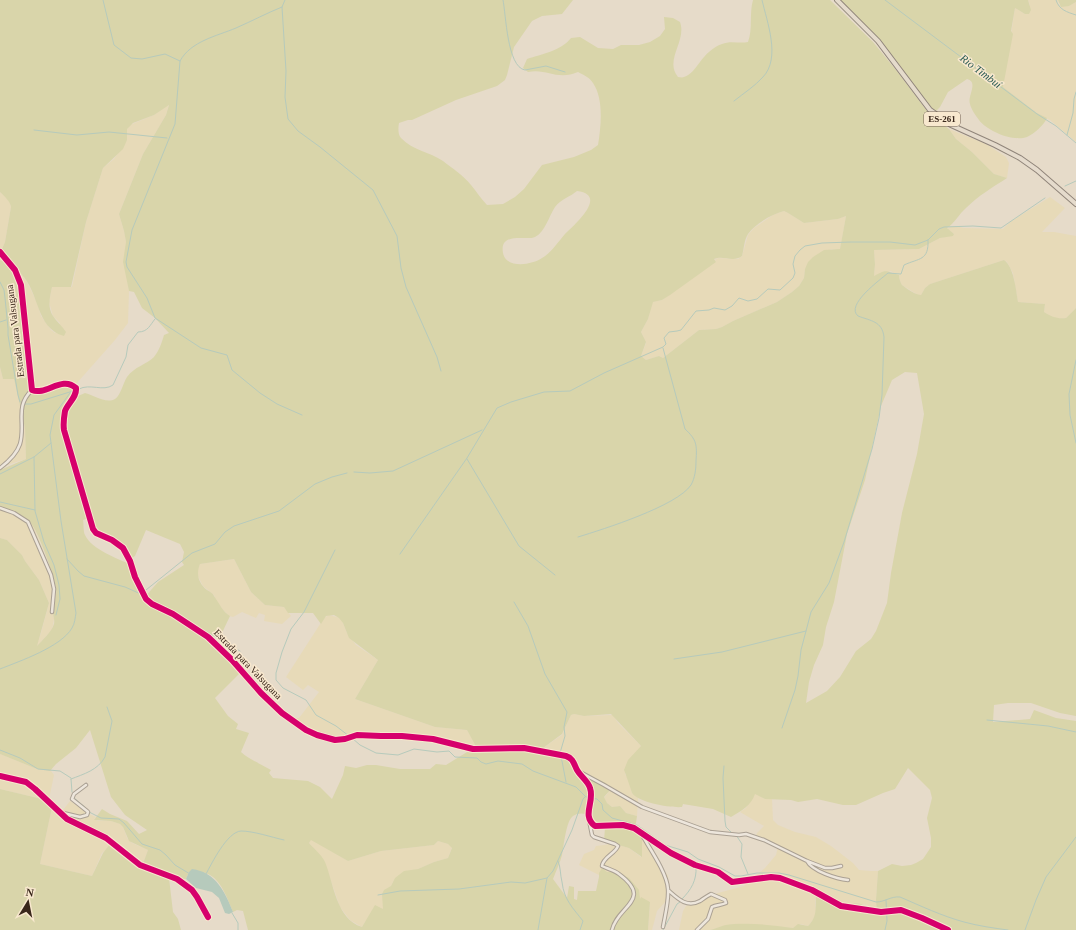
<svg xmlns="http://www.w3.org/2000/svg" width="1076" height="930" font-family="Georgia,serif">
<rect width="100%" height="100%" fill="#e6dbc9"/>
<path fill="#e7dab8" d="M1028 0H1058L1059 5 1069 6 1076 2V142L1050 120 1037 113 1003 87 1015 8 1025 14 1030 5Z
M169 104 166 115 143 154 119 214 124 231 126 242 127 277 129 291 128 323 115 340 76 384 67 386 65 383H57L43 391H35L21 274 26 280 31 290 37 303 41 316 51 330 55 333 60 323 53 316 49 302 52 287H72L86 222 103 168 114 159 127 140V129L130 125 154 115Z
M949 129 986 144 1006 157 1009 163 1007 178 994 174 972 152 956 139Z
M0 192 6 197 10 203 11 207 5 242 2 249 8 264 3 260H0Z
M1050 197 1065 208 1042 232H1054L1076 236V308L1066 318 1058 319 1051 317 1044 312 1045 304 1018 302 1013 273 1007 262 1004 260 930 284 925 288 921 295H918L902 285 900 281 899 277 891 271 874 276 875 264 874 250 919 249 940 238 954 234 947 229 951 226H956L963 228 1003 229 1010 222Z
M784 211 788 213 804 223 838 219 846 216 840 250 831 249 805 269 804 278 799 286 792 292 777 302 733 321 722 327 716 329 699 330 663 358 659 356 646 360 641 356 646 343 641 332 648 319 652 302 662 300 716 261 714 260 718 258 738 259 742 256 748 235 754 228 773 215Z
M0 367 3 379H14L25 428 26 459 10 464 0 470Z
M0 509 11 511 19 514 32 523 42 547 56 587 57 599 53 613 54 619 53 625 51 631 36 647 41 633 49 603 39 580 25 561 22 555 7 540 0 538Z
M234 559 251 592 265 605 284 607 291 616 282 624 264 621 265 615 259 613 256 618 242 612 233 617 229 616 217 603 214 595 203 586 198 576 197 570 200 564Z
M329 615 340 618 343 623 347 633 356 645 378 660 355 699 435 727 467 730 479 750 461 748 450 745 436 743 363 736 341 742H336L326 740 311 733 291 718H299L319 692 308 685 303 690 286 677 324 618Z
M574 714 584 716 613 715 618 723 641 746 625 774 629 780 632 793 638 798 637 816 626 813 620 806 612 807 607 803 604 798 611 789 590 775 584 773 572 758 552 753 543 748 562 735 571 715Z
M0 754 37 769 51 771 54 775 48 804 42 799 0 789Z
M755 793 765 799H772L773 820 778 825 795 832 816 837 831 846 853 863 859 870 871 871H878L876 900 877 913 867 905 856 903 847 905 840 910 816 896 815 903 816 910 815 917 808 926 801 924 793 928 733 924 710 930H679L683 911 686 906 718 893 744 886 765 868 776 855 778 847 769 842 755 838 757 833 764 826 740 812 746 808Z
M70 801 91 815 96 817 94 819 98 821H111L120 824 123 827 127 838 132 843 148 850 141 869 113 844 102 853 92 876 40 864 52 807 60 814Z
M642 837 668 876 669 892 666 901 657 911 652 930H648L650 902 640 899 618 872 599 873V875L579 865 584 854 594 850 596 846 605 845 612 843 629 848 641 857Z
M311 839 348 861 381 851 434 845 438 841 448 844 452 847 448 858 434 862 418 869 411 871 393 882 383 904V910L365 922 362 927 350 920 340 907 324 861 309 843Z"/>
<path fill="#d9d5aa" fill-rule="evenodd" d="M0 0H573L562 14 542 16 532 21 514 47 507 75 505 80 497 86 456 100 412 120H408L399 123C398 128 398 135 401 138 412 150 430 152 443 161 452 168 464 176 471 185 477 192 481 199 487 205L503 204 515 197 524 189 542 165 574 157 591 150 598 145C601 127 604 99 593 83 590 78 584 75 578 72 557 81 547 68 528 72L523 68 527 59C542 54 561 51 571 38L580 37 598 48 613 49 621 45H639L650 42 660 36 665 29 664 17 673 18 680 22C687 41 664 60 678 77 680 77 682 78 684 77 691 75 696 67 700 62 706 54 713 47 722 44 731 40 739 44 748 42 753 29 749 14 753 0H830L873 42 896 70 930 115 949 129 956 139 972 152 994 174 1007 178C993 187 978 196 966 208 959 214 954 224 947 228L954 234 953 236 940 238 919 249 874 250 875 264 874 276C888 269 884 271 899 275 899 278 900 282 902 285 907 289 916 295 921 295L925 288 930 284 1004 260C1014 267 1016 290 1018 302L1045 304 1044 312C1052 317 1057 319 1066 318L1076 308V716L1060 713 1031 703H1008L994 705 993 722 1030 719 1034 710 1056 718 1076 721V930H710C718 928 725 924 734 924 754 923 773 925 793 928L798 924 808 926C818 916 815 908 816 895L840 910C855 898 864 904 877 913L876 900 878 871 892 864 902 866 911 865 916 863 923 859 931 847V838L927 818 932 798 930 790 908 768 895 789 883 793 856 805H843L817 799 798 802 791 800 765 799 755 794C751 806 741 811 731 817L713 809 683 804 682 807C671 808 639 803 632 793 632 792 625 772 624 770L628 760 641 746 611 714 584 716 574 714 571 715 562 734 543 748 552 753 572 758 584 773 606 783 611 789 604 797 607 803 612 807 620 806 626 813 637 816 635 830 642 837V857L629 848 604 841 605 828 595 827 586 814C582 813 577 813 573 816 566 821 564 845 562 855 560 863 556 871 553 879L567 898 569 886 574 887V899L577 900 578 891H596L599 877V873L602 868 607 872H618L629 878 639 890 640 899 641 897 650 902 648 930H248L243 911 237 910 233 912C228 900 222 882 210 875 204 871 196 871 189 872L186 879 174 880 169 878 173 912 178 919 181 930H0V789L42 799 52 807 40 864 92 876 103 853 110 844H113L141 869 148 850 129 841 123 827 120 824 111 821 94 820 102 809 110 814 127 821 139 834 147 830 125 815 111 797 90 730 76 748 56 764 50 771 37 769 0 754V538L7 540 22 555 25 561 39 580 49 603 37 646C43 639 51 633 54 624 55 620 53 616 53 612 54 603 57 597 56 588 54 576 38 530 30 522 22 514 11 511 0 509V470L26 459 25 428 14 379H3L0 367V260L7 263 2 249 5 242 11 207C10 201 5 197 0 192ZM169 105 166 115 143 154 119 214 124 231 126 242 123 262 129 291 134 292 142 308 155 318 169 333 164 335C162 342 159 351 154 357 147 364 134 367 127 377 123 383 121 395 115 399 106 404 93 395 85 393L78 396 65 383C53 381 52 389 42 391 40 392 38 391 35 391L21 274C40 292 35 328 64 336L66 332C62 326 57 322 53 316 47 307 50 297 52 287H71L86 222 103 168 123 149 127 140V129L133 123 154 115ZM577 191C609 195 574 225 565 234 558 242 551 253 542 258 532 265 506 269 503 253 499 231 527 241 535 237 545 232 549 216 555 207 561 199 570 197 577 191ZM784 211 788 213 804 223 838 219 846 216 840 249 824 250 813 257 808 262 805 269 804 278 799 286 792 292 777 302 733 321 722 327 716 329 699 330 663 358 659 356 646 360 641 356 646 342 641 332 648 319 653 302 662 300 670 295 716 262 714 259C724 255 733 263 742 256 744 249 744 240 748 234 755 224 772 214 784 211ZM905 372 917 373 924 414 917 454 902 513 891 573 887 603 876 631 871 639 856 651 840 677 827 691 806 703 809 682 814 665 823 645 826 627 834 602 847 534 865 480 881 406 892 380ZM91 517 94 527 106 537 120 545 132 558 135 556 146 530 180 544 184 552 182 562 184 565 158 582 144 598 139 591 132 565C118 559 91 549 85 535 83 531 84 525 83 520ZM234 559 251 592 265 605 284 607 288 613H313L321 624 326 616 334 615 339 618 343 623 349 638 378 660 355 699 435 727 467 730 478 750 472 749 446 765 436 764 430 769H400L376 765H367L356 768 345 766 343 775 332 799 320 787 308 781 273 778 269 773 271 770C261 764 250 760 241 752L249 733 236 729 238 724 228 716 215 698 241 672 210 637 221 635 230 616C223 612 219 603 214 596 213 593 210 592 207 590 198 583 196 573 200 564ZM311 840 348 861 381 851 434 845 438 841 448 844 452 848 448 858 434 862 418 869 404 871 395 878 391 886 384 890 382 894 383 909 375 905 362 927C336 919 334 884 325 862 322 855 314 849 309 843Z
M838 0H1028L1031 10 1029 14H1025L1015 8 1011 31 1013 34 1003 87 1037 113 1047 118C1044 125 1034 134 1027 137 1013 142 987 131 979 120 976 116 971 109 970 104 967 96 979 82 967 79L948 92 940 107 935 112C920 97 910 79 898 63 880 40 859 20 838 0Z
M1058 0H1076V2L1069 6 1061 7Z"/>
<path fill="#b6cabc" d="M192 869C216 872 225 892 233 912L229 914 225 913 219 898 212 892 196 888 186 879 189 872Z"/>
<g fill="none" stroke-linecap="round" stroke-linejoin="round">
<path stroke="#b6cabc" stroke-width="1" d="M103 0 114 45 131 58 142 59 165 54 180 61
M285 0 282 7 286 71 285 97 288 119 298 131 320 147 373 190 397 236 401 268 406 287 437 357 441 371
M503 0C506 14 507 67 525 70L546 66 565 72
M885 0 1037 114 1056 126 1076 143
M1056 0C1059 10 1067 12 1076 15
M282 7C267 13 252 21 236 28 217 36 191 41 180 61L175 124 132 230 126 262 127 267 147 298 155 318 201 348 227 355 232 370 260 393 277 404 302 415
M734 101C744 93 755 86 763 77 781 58 767 22 762 0
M34 130 77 135 109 132 167 138
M1067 135 1073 113 1074 99 1076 92
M1065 186 1076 181
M0 282 4 290 5 298 8 328V335L18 395 20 402
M0 322 6 320
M1076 360 1069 394 1070 415 1076 443
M79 389C90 383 103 392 113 385L126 357 128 345 138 332C148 332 150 325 155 319
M25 404H31L73 391
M34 457 35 511 44 542 54 565 59 585 60 599 56 615
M467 459 519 546 555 575
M354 472 370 473 393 471 482 430
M0 474 34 457 51 443
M0 502 35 510
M578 537C604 529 677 506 691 485 695 478 696 469 696 461 697 445 697 440 685 429L663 348
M335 550 304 612 291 629 282 652 276 673V680L283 688 306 700 316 715 336 726 349 736
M400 554 467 458 497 408 511 402 544 392 570 391 604 373 663 347 666 344 664 338 669 332 677 331 681 330 696 311 709 310 714 308 725 310 732 306 739 298 748 301 757 299 768 289 780 290 793 278 795 273 793 264 795 256 800 250 805 246 822 243 851 242H890L915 245 928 240 939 229 944 227 973 226 1001 228 1045 198
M67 559 78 571 84 576 125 587 143 595
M141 594 192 553 215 544 225 532 234 526 279 511 315 484 332 477 347 473
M146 597 240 651
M514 602 528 626 545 674 567 712 564 727 565 736 560 753
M674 659 722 652 806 631
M0 669C20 661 61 647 72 628 75 623 75 618 76 613L61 521 50 435 54 415 70 393
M987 720 1048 726 1076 732
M782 728 795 690 798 676 801 650 811 612 829 583 844 542 872 449 879 418 882 395 884 337C882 321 871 321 858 316 845 305 880 280 888 273L901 274 904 265C919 258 929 261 928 240
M352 738 360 745 376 753 398 755 414 749 437 752 449 751 455 757 477 758 481 762 486 764 498 761 522 764 533 771 576 787 586 797H589
M0 750 20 758 38 769 60 771 71 778
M560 757 562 761 566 782
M724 766 723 778 725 821 726 827 733 834
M71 779C84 774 98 770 105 757L112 721 107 707
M71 779 72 792
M73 797 87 809
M592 798 597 799 602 804 603 810 612 818 637 825 665 845 688 852 698 859 719 867 735 876H741L757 873H779L789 875 876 902C885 902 891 896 900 897 921 906 942 916 964 922 979 926 993 928 1008 930
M89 812 101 818 119 819 124 823 142 844 160 850 166 855 175 865 190 874
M736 835 742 844 741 857 748 874
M558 861C561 868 560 874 562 882 564 900 573 908 583 921L580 930
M206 874C212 863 227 832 241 831 253 831 271 837 284 840
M378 895 400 891 459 889 511 882 525 883 547 878
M682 899C691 890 697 880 696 867
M232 913 238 923V930
M538 930 547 878 553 871 572 830 583 799 585 797
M663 930 677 904 680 902
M885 930 887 921 886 900
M1025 930 1036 900 1046 877 1076 837"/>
<g stroke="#aaa093" stroke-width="4.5">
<path id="minor" d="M0 252 15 270 21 285 32 390C46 396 62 375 76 388 77 397 68 403 65 411 64 417 63 424 64 430L93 529 96 533 112 540 123 548 130 561 135 577 146 599 152 604 173 614 208 637 232 660 261 693 282 713 306 730 317 735 335 740 345 739 357 735 381 736H402L433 739 473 749 524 748 566 756C573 758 574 764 577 770 581 777 588 781 590 788 595 802 581 815 595 826L623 825 634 828 671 853 695 865 718 872 732 882 771 877 780 878 812 890 841 906 881 912 901 910 922 918 948 930
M0 468C8 462 17 453 20 444 26 423 14 407 32 390
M0 508 14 513 28 522 51 575 54 589 52 612
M580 772 604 785 642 807 710 832 739 835 746 834 764 840 807 861 825 868H832L841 866
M0 776 26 782 35 789 67 819 106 838 140 865 177 879 192 890 197 897 208 917
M59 812 80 817 87 815 88 812 87 811 72 799 74 794 86 785
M589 820 592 835 594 837 615 844 618 846C615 854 603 857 602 866 608 869 614 870 619 874 654 900 617 906 612 930
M642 835C650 849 667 873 668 889 669 901 665 915 663 927
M807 861C812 871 837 879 848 880
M669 891C678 899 687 908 700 901 703 899 707 896 711 894L725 900 726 903C722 905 716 905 712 907L708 919 697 930"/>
</g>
<g stroke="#90857a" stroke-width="6">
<path id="primary" d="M837 0 878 41 930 110 951 125 995 145 1020 158 1037 170 1076 204"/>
</g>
<use href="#minor" stroke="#ede6dc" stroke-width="2.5"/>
<use href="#primary" stroke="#e5dbcc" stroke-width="4"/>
<g stroke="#f8e8ce" stroke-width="8">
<path id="cycleway" d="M0 252 15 270 21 285 32 390C46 396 62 375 76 388 77 397 68 403 65 411 64 417 63 424 64 430L93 529 96 533 112 540 123 548 130 561 135 577 146 599 152 604 173 614 208 637 232 660 261 693 282 713 306 730 317 735 335 740 345 739 357 735 381 736H402L433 739 473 749 524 748 566 756C573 758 574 764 577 770 581 777 588 781 590 788 595 802 581 815 595 826L623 825 634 828 671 853 695 865 718 872 732 882 771 877 780 878 812 890 841 906 881 912 901 910 922 918 948 930
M0 776 26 782 35 789 67 819 106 838 140 865 177 879 192 890 197 897 208 917"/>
</g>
<use href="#cycleway" stroke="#d6006c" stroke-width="6"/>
</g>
<g text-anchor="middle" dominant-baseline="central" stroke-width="3" stroke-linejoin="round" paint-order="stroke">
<rect fill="#f8e8ce" stroke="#726151" stroke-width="1" x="924" y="112" width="36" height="14" rx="3"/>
<g font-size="9" font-weight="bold" fill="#39271b">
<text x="942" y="119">ES-261</text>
</g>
<g font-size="10" fill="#39271b" stroke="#f8e8ce">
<text transform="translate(15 331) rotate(-97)">Estrada para Valsugana</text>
<text transform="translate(248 664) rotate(46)">Estrada para Valsugana</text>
</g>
<g font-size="11" font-style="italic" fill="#295a53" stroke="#f8e8ce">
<text transform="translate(981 71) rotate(37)">Rio Timbuí</text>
</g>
</g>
<g transform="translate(28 902) rotate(10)" stroke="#f8e8ce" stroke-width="3" paint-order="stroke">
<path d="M0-3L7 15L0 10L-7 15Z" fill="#39271b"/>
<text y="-6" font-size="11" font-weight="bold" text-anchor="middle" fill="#39271b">N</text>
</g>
</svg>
